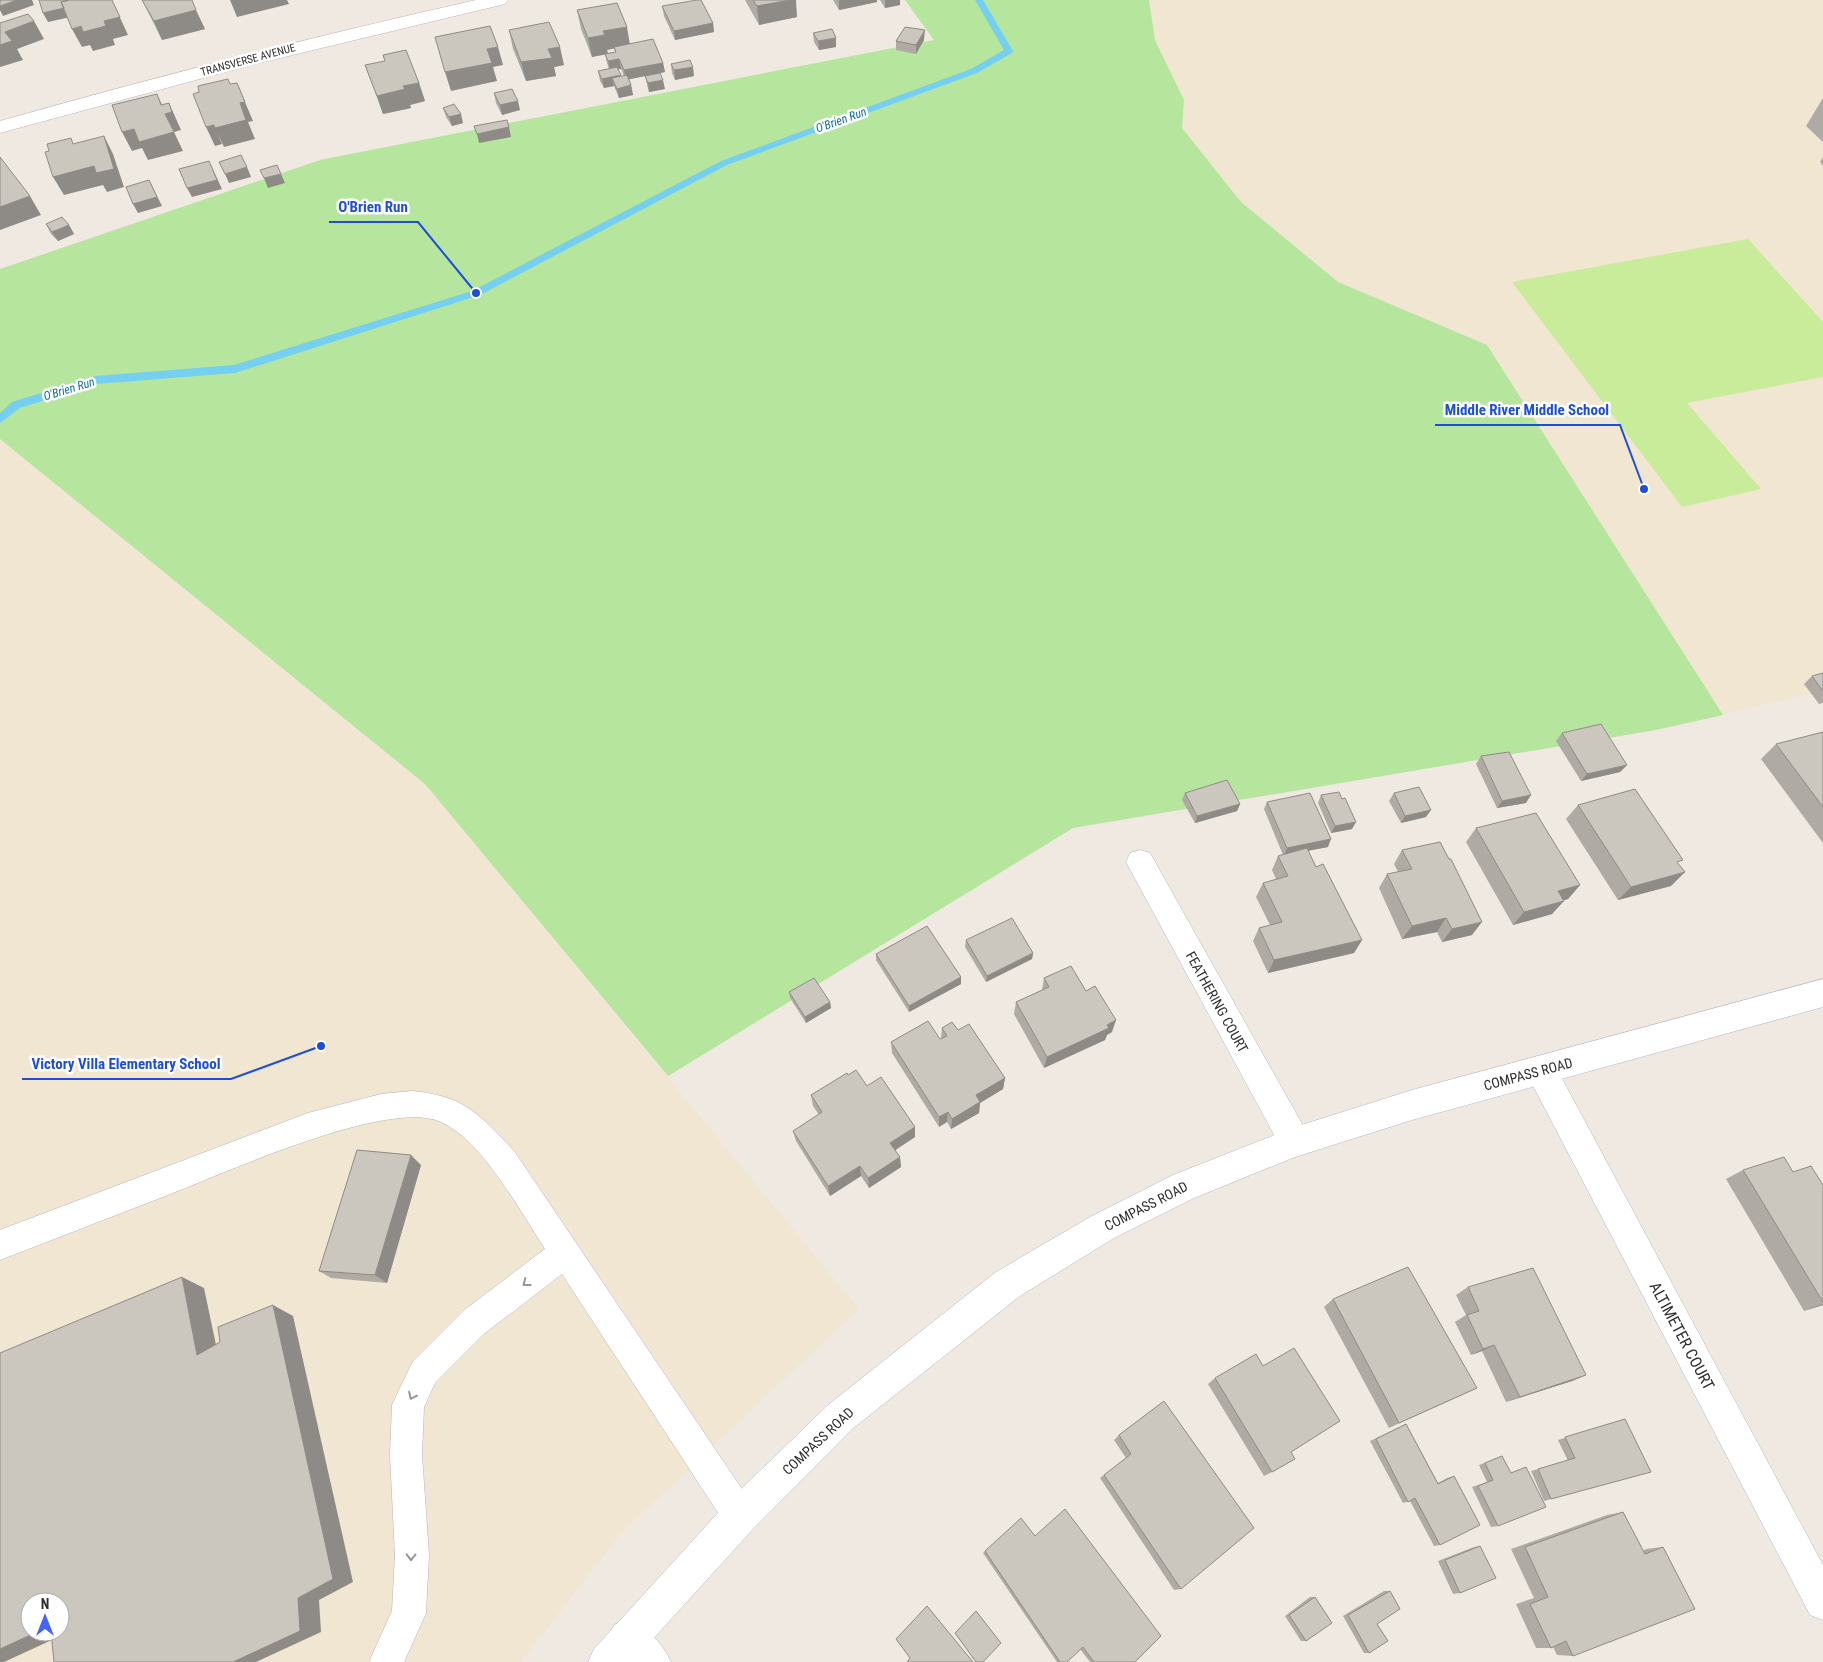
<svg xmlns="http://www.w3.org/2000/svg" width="1823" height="1662" font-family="'Roboto Condensed',sans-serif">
<rect width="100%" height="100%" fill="#efe9e1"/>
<path fill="#f0e6d1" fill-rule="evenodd" d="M1078 0H1823V691L1651 731 1310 287Z
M0 439 425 784 859 1309 622 1532 521 1662H0ZM30 1602H60V1632H30Z"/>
<path fill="#b6e59e" d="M905 0H1149L1155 40 1184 100 1182 128 1241 202 1338 282 1487 345 1723 715 1656 730 1073 828 668 1076 425 784 0 439V269L320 160 934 40Z"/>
<path fill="#c9ec9a" d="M1748 239 1823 322V377L1687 403 1761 489 1682 507 1512 282Z"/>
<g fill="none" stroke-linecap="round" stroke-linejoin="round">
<path fill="#75cff0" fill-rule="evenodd" d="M975 0H983L1013 51 1012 53 977 73 727 165 480 295 235 373 96 384 20 408 0 423V413L12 402 96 376 234 365 472 291 721 161 971 69 1004 50Z"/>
<g stroke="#b4b7c1" stroke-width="1">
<path id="lane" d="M412 1091C465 1096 479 1114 514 1151L752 1504 756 1516 752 1528 740 1532 728 1528 562 1274 485 1333 435 1383 424 1407 422 1455 429 1555 426 1613 404 1662H369L392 1611 395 1555 390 1455 392 1405 397 1394 413 1361 463 1311 545 1249C520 1211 483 1141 441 1122 389 1098 227 1172 173 1193 115 1215 58 1238 0 1260V1230L308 1113 381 1094Z"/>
</g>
<g stroke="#b4b7c1" stroke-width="1">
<path id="street" d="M476 0H508L505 4 255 64 0 133V121C158 76 316 36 476 0Z
M1140 850 1150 853 1306 1131 1311 1142 1306 1153 1295 1157 1284 1153 1126 862 1130 853Z
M1541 1056 1552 1060 1823 1565V1620L1810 1615 1530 1080 1526 1070 1530 1060Z
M627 1619C646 1627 663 1643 671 1662H625L614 1651 608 1638 614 1625Z"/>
</g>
<g stroke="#b4b7c1" stroke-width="1">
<path id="secondary" d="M1823 979V1007L1412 1120 1295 1157 1194 1198 1114 1238 1020 1296 852 1429 753 1529 632 1662H588L594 1649 727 1503 828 1405 996 1272 1092 1216 1173 1175 1295 1127 1412 1090Z"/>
</g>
<use href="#lane" fill="#fff" fill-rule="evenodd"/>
<use href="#street" fill="#fff" fill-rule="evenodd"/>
<use href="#secondary" fill="#fff" fill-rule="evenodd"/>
</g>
<path fill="#afaba4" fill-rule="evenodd" d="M142 0 205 29 162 40Z
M745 0H790L797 17 759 25Z
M833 0H877V2L839 10Z
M880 0H900V5L885 8Z
M662 6 713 23 714 32 675 40 664 16Z
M577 10 630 44 663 63 665 72 629 79 631 85 633 95 619 98 614 86 604 88 600 81 598 71 609 69 607 63 605 54 592 57 581 29ZM614 48 615 52 608 53 607 50ZM618 69H621L624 76 621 77Z
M509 30 564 65 554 67 556 76 526 81 513 49Z
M813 33 836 38V47L819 50 814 42Z
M924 40 916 54 896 50V41Z
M671 64 694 76 675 80 672 73Z
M365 65 419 83 425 101 410 105 411 108 383 114Z
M645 76 665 89 649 92 647 85Z
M494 93 520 110 502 115 496 103Z
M1823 98V142L1806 126Z
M443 108 463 123 452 126 446 117Z
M1823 157V166L1820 162Z
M46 224 69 225 74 234 58 241 51 234Z
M1823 673V703L1819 704 1804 684 1812 676Z
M1823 732V843L1761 759 1776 744Z
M1562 733 1627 765 1620 772 1581 781 1556 741Z
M1481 756 1526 803 1497 808 1476 764Z
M1185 793 1240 804 1237 811 1195 823 1182 800Z
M1394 793 1426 817 1401 823 1389 801Z
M1321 795 1352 829 1331 833 1318 803Z
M1267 802 1328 847 1308 851 1316 867 1362 940 1354 953 1268 973 1253 941 1259 928 1270 925 1256 897 1263 883 1276 879 1272 870 1278 856 1283 855 1264 809Z
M1578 805 1671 886 1618 900 1566 819Z
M1476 828 1580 885 1568 899 1564 900 1552 914 1513 925 1466 842Z
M1402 850 1472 935 1442 942 1437 932 1402 939 1379 888 1387 874 1398 872 1394 864Z
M966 940 1033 953 1032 959 986 982 965 947Z
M876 954 961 977V984L909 1012 876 960Z
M1044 978 1112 1032 1107 1035 1105 1040 1044 1068 1014 1014 1016 1002 1042 990Z
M789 992 830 1002 831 1008 806 1023 790 998Z
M942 1028 958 1030 1005 1078 1003 1089 980 1103 979 1113 951 1129 947 1122 939 1127 892 1053 891 1042 940 1039H941Z
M848 1075 867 1086 915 1127V1137L895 1150 900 1157 901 1167 869 1188 861 1176 830 1196 796 1141 793 1131 819 1115 813 1106 811 1095Z
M421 1165 387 1283 331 1278 319 1271Z
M1743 1170 1823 1185V1305L1804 1311 1726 1179Z
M1468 1287 1586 1375 1572 1381 1506 1402 1482 1351 1471 1355 1455 1322 1466 1315 1456 1295Z
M1333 1299 1477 1388 1389 1428 1324 1307Z
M1215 1378 1291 1452 1272 1472 1264 1476 1208 1384Z
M1164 1401 1181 1589 1174 1590 1100 1478 1126 1458 1114 1440 1119 1435Z
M1625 1419 1551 1499 1544 1501 1531 1471 1568 1461 1558 1440Z
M1406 1424 1438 1483 1447 1478 1454 1476 1440 1545 1434 1546 1410 1501 1403 1503 1370 1441Z
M1502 1456 1511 1473 1526 1467 1498 1526 1491 1527 1472 1487 1487 1482 1479 1465Z
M1623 1512 1643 1551 1646 1549 1663 1547 1573 1656 1557 1655 1553 1647 1551 1648H1536L1516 1604 1534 1598 1511 1549 1607 1515Z
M1035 1536 1135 1662H1090L1080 1649 1067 1662H1057L983 1553 985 1551Z
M1480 1546 1460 1593 1453 1594 1438 1561 1474 1547Z
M1384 1591H1390L1377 1624 1369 1653H1364L1343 1616Z
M1310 1597H1315L1306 1641H1301L1285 1616Z"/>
<path fill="#8e8b86" d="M17 0H32L34 5 3 16 0 10V6Z
M112 0 128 35 113 39 115 45 93 51 90 45 82 47 72 29 104 21Z
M230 0H287L289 4 237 17Z
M790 0H796L797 17 759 25 757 6Z
M839 0H877V2L839 10Z
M885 0H900V5L885 8Z
M70 6 75 16 48 22 43 13Z
M196 10 205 29 162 40 154 21Z
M34 21 44 39 17 49 23 60 0 67V45L5 32Z
M713 23 714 32 675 40 674 31Z
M627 27 630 45 607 50 608 54 592 57 588 38 603 31Z
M925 30 924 40 916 54V45Z
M836 38V47L819 50 818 41Z
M498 47 503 65 493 67 497 81 451 91 445 72 487 49Z
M560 47 564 65 554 67 556 76 526 81 521 62 548 49Z
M619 59 621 69 610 70 608 61Z
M663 63 665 72 626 80 624 70Z
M693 67 694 76 675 80 674 70Z
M621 75 623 84 612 78 614 86 604 88 602 79Z
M663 80 665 89 649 92 648 83Z
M237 83 253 121 248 122 255 139 224 147 215 128 240 103Z
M419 83 425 101 410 105 411 108 383 114 377 96 403 86Z
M631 85 633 95 619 98 617 89Z
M157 94 166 113 169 103 181 130 174 132 165 114Z
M518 101 520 110 502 115 500 105Z
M461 114 463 123 452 126 449 117Z
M214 125 222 144 215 146 206 127Z
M509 127 511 137 479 143 477 134Z
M134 129 174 132 183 151 148 160 142 148 132 151 122 132Z
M104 136 113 154 124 187 107 192 103 185 64 195 53 177Z
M209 161 222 189 192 197 187 188Z
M247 167 251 177 229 183 225 174Z
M281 174 285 183 268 188 264 178Z
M149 180 162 206 138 213 133 204Z
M30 196 41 215 0 230V207Z
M69 225 74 234 58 241 52 232Z
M1627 765 1620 772 1581 781 1587 774Z
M1531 795 1526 803 1497 808 1502 801Z
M1240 804 1237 811 1195 823 1197 816Z
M1431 810 1426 817 1401 823 1405 816Z
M1356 822 1352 829 1331 833 1335 826Z
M1331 839 1328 847 1284 855 1287 848Z
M1685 872 1671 886 1618 900 1631 887Z
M1580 885 1568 899 1546 905 1558 891Z
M1564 901 1552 914 1513 925 1524 912Z
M1446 918 1437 932 1402 939 1412 926Z
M1482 922 1472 935 1442 942 1452 929Z
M1362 940 1354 953 1268 973 1274 960Z
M1033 953 1032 959 986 982 987 976Z
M961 977V984L909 1012V1006Z
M830 1002 831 1008 806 1023 805 1017Z
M1116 1020 1112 1032 1107 1035 1105 1040 1044 1068 1047 1057 1107 1025Z
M1005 1078 1003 1089 980 1103 979 1113 951 1129 952 1119 976 1095Z
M948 1112 947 1122 939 1127V1117Z
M915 1127V1137L891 1153 890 1143Z
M411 1155 421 1165 387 1283 375 1275Z
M900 1157 901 1167 869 1188 868 1178Z
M860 1166 861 1176 830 1196 828 1186Z
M182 1277 204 1288 220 1364 197 1355Z
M1823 1304V1305L1804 1311Z
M273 1305 293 1316 353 1582 319 1600 321 1632 256 1662H233Z
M1494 1345 1482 1351 1471 1355 1483 1349Z
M1586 1375 1572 1381 1506 1402 1520 1397Z
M80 1627 4 1662H0V1649L37 1632H60Z"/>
<path fill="#cbc7bf" stroke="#8e8b86" d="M0 0H17L0 6Z
M39 0H68L61 2 64 8 43 13Z
M70 0H112L120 17 104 21 106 26 83 32 81 26 72 29 61 2Z
M142 0H192L196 10 154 21Z
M697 0H701L713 23 674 31 662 6Z
M753 0H790L757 6Z
M617 3 627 27 603 31 605 35 588 38 577 10Z
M28 14 34 21 5 32 12 41 0 45V23Z
M549 22 560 47 548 49 552 58 521 62 509 30Z
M490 26 498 47 487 49 492 63 445 72 435 37Z
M905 27 925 30 916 45 896 41Z
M832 29 836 38 818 41 813 33Z
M653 39 663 63 624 70 619 59 608 61 605 54 616 52 614 47Z
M406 50 419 83 403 86 405 89 377 96 365 65 385 61 383 55Z
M690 60 693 67 674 70 671 64Z
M617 67 621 75 602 79 598 71Z
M660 73 663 80 648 83 645 76Z
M627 75 631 85 617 89 612 78Z
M228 79 230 84 237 83 245 102 240 103 246 120 215 128 214 125 206 127 193 94 199 92 198 86Z
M512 89 518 101 500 105 494 93Z
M157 94 161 105 169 103 172 112 165 114 174 132 139 142 134 129 122 132 112 105Z
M454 104 461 114 449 117 443 108Z
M507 120 509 127 477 134 474 126Z
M104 136 114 169 96 173 94 166 53 177 45 152 49 151 47 144 71 138 73 144Z
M241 155 247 167 225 174 219 162Z
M0 157 30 196 0 207Z
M209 161 217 180 187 188 179 169Z
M277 165 281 174 264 178 260 170Z
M149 180 157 197 133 204 126 187Z
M62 217 69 225 52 232 46 224Z
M1823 673V691L1812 676Z
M1601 724 1627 765 1587 774 1562 733Z
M1823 732V807L1776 744Z
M1509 752 1531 795 1502 801 1481 756Z
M1227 780 1240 804 1197 816 1185 793Z
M1419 787 1431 810 1405 816 1394 793Z
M1635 789 1683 860 1677 862 1685 872 1631 887 1578 805Z
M1339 792 1342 799 1345 798 1356 822 1335 826 1321 795Z
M1310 793 1331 839 1287 848 1267 802Z
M1536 813 1580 885 1558 891 1564 901 1524 912 1476 828Z
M1440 842 1449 859H1451L1482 922 1452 929 1446 918 1412 926 1387 874 1412 869 1402 850Z
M1307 848 1316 867 1323 864 1362 940 1274 960 1259 928 1282 922 1263 883 1288 876 1278 856Z
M1012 918 1033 953 987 976 966 940Z
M927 926 961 977 909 1006 876 954Z
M1071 966 1086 991 1095 986 1116 1020 1107 1025 1109 1028 1047 1057 1016 1002 1049 987 1044 978Z
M814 978 830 1002 805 1017 789 992Z
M928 1021 940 1039 947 1036 942 1028 952 1022 958 1030 969 1024 1005 1078 976 1095 980 1102 952 1119 948 1112 939 1117 891 1042Z
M856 1070 867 1086 881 1077 915 1127 890 1143 900 1157 868 1178 860 1166 828 1186 793 1131 822 1112 811 1095 847 1073 848 1075Z
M357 1150 411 1155 375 1275 319 1271Z
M1784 1157 1793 1172 1811 1166 1823 1185V1302L1743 1170Z
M1408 1267 1477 1388 1399 1423 1333 1299Z
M1533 1268 1586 1375 1520 1397 1494 1345 1483 1349 1467 1315 1479 1311 1468 1287Z
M182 1277 197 1355 220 1342 218 1327 273 1305 333 1579 298 1598 300 1631 233 1662H54L51 1632H60V1602H30V1632H37L0 1649V1353Z
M1294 1348 1340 1421 1291 1452 1295 1459 1272 1472 1215 1378 1256 1354 1263 1366Z
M1164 1401 1254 1528 1181 1589 1104 1475 1131 1454 1119 1435Z
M1625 1419 1651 1472 1551 1499 1538 1469 1575 1458 1565 1437Z
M1406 1424 1438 1484 1454 1476 1480 1525 1440 1545 1415 1498 1408 1502 1376 1439Z
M1502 1456 1511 1473 1526 1467 1546 1507 1498 1526 1478 1486 1493 1480 1485 1463Z
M1065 1509 1161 1636 1135 1662H1094L1083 1647 1067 1662H1060L985 1551 1021 1518 1035 1536Z
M1623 1512 1645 1554 1663 1547 1695 1609 1573 1656 1566 1641 1551 1648 1530 1604 1548 1597 1525 1547Z
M1480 1546 1496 1578 1460 1593 1445 1560Z
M1390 1591 1400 1609 1377 1624 1388 1641 1369 1653 1348 1615Z
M1315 1597 1332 1623 1306 1641 1289 1615Z
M927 1606 973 1662H907L910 1658 896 1639Z
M976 1611 1001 1643 983 1662H976L955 1633Z"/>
<defs><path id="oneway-chevron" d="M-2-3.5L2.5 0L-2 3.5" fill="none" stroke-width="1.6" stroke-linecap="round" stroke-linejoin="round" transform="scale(1.25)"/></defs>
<g stroke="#969696">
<use href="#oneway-chevron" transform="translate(526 1283) rotate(143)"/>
<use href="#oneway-chevron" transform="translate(412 1396) rotate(116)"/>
<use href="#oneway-chevron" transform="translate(411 1557) rotate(91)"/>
</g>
<g text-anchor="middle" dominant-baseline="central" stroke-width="5" stroke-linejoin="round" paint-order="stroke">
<g font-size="11" fill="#2e2e2e" stroke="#fff">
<text transform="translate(248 60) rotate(-15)">TRANSVERSE AVENUE</text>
</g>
<g font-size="12" font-style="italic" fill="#0d6fa3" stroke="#fff">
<text transform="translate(841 120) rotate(-20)">O'Brien Run</text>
<text transform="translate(69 389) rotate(-17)">O'Brien Run</text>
</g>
<g font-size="14" fill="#2e2e2e" stroke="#fff">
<text transform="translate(1217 1002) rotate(61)">FEATHERING COURT</text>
<text transform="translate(1528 1074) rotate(-15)">COMPASS ROAD</text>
<text transform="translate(1146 1206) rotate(-27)">COMPASS ROAD</text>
<text transform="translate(818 1441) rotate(-43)">COMPASS ROAD</text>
</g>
<g font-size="16" fill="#2e2e2e" stroke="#fff">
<text transform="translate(1682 1336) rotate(62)">ALTIMETER COURT</text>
</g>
</g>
<path fill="none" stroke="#1d4ed8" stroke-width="2" d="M476 293L418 222H329M1644 489L1620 425H1435M321 1046L231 1079H22"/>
<g fill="#1d4ed8" stroke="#fff" stroke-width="2">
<circle cx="476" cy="293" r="5"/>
<circle cx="1644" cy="489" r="5"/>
<circle cx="321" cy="1046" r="5"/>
</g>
<g font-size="15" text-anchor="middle" font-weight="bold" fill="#1d4ed8" stroke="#fff" stroke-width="5" stroke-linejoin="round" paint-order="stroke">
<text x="373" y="212">O'Brien Run</text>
<text x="1527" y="415">Middle River Middle School</text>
<text x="126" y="1069">Victory Villa Elementary School</text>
</g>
<g transform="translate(45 1617)"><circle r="24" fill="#ffffff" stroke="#ababab"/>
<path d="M0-4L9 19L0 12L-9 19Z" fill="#4264fb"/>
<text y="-8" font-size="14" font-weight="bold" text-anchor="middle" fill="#2e2e2e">N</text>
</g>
</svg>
